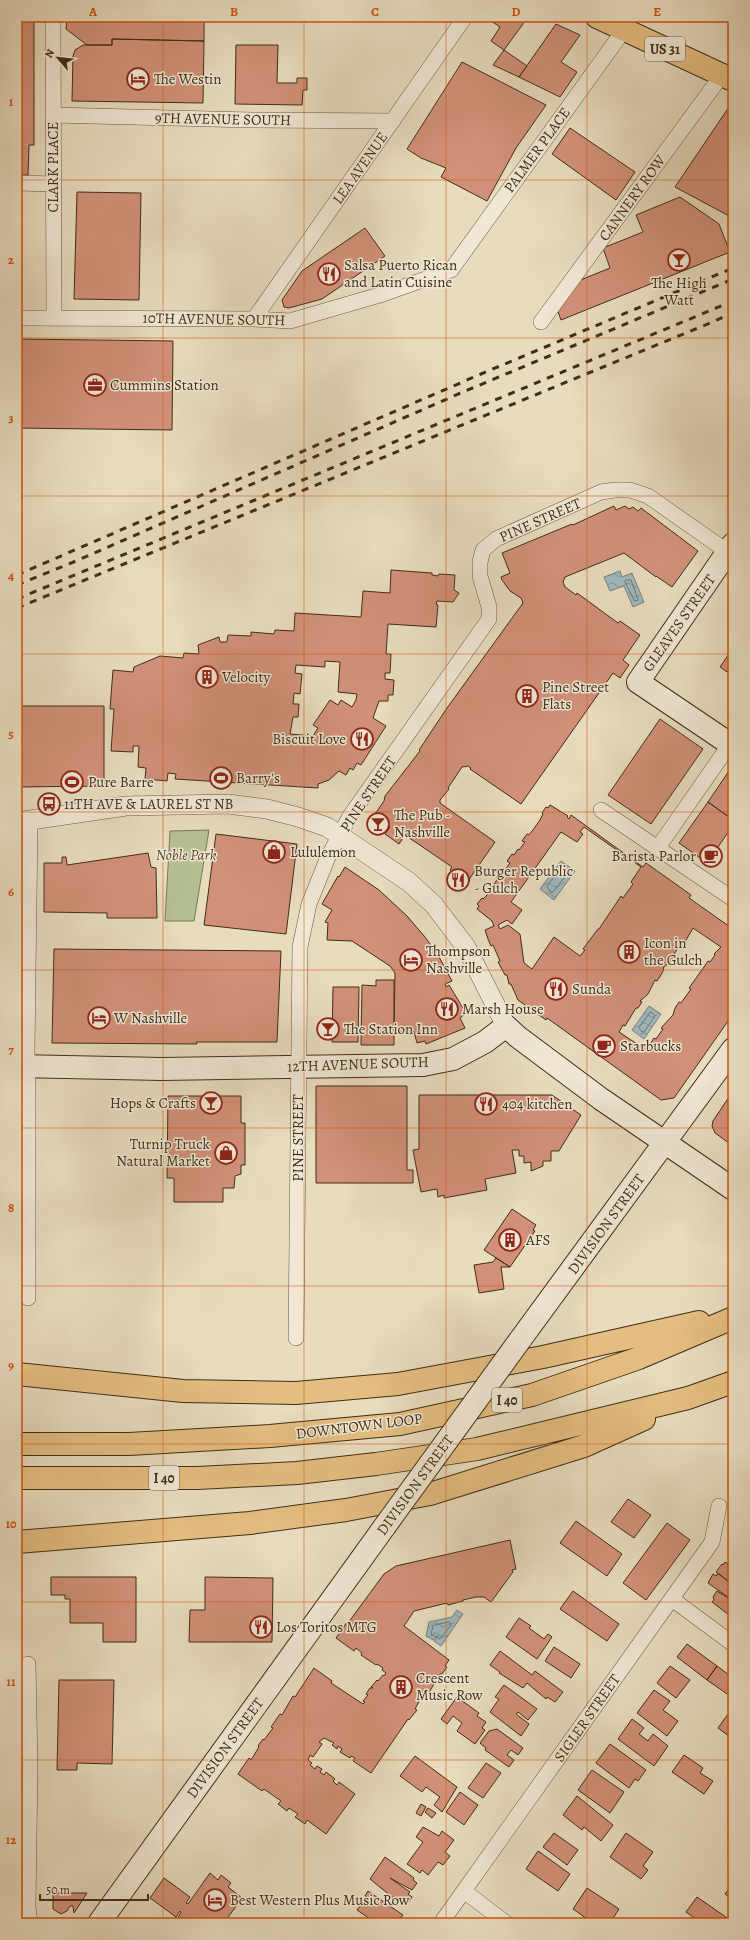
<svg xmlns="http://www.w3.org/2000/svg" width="750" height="1940" font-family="Alegreya,serif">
<defs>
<pattern id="water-waves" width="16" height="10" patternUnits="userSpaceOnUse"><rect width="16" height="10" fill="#9eb8be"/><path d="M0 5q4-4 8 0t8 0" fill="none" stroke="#829699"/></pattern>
</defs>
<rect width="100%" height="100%" fill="#e8dcbf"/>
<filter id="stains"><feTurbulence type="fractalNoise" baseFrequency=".005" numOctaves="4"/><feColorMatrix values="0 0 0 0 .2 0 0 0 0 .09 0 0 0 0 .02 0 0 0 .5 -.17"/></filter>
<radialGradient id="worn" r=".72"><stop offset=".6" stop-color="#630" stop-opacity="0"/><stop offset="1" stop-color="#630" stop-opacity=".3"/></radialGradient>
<path fill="#b5c092" stroke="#7b7654" d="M209 830 194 921H165L170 831Z"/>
<path fill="url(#water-waves)" stroke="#79807b" d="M620 571 622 577 632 573 644 602 633 607 624 586 610 591 604 577Z
M561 861 575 871 554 900 540 889Z
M649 1006 661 1014 644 1039 632 1030Z
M457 1610 463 1614 441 1646 434 1641 439 1635 433 1640 426 1636 429 1622 452 1617Z"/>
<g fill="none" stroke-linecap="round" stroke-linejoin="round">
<path stroke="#70726a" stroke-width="1" d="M626 580H631L638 599 637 601 634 600 625 582Z
M561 868 567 871 568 873 552 893 547 887Z
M651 1012 655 1016 644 1032H642L639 1028Z
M449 1622 451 1625 440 1639 431 1634 433 1626Z"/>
</g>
<path fill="#d19179" stroke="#412d16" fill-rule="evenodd" d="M17 17H34V145H29L28 175H17Z
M67 17H204V41L112 39V45H87L66 29Z
M494 17H528L504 50 491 41 500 27 491 21Z
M556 24 580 35 561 62 577 72 560 97 519 77Z
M112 39 204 41 203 103 72 101 73 56 75 50 83 45H112Z
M236 45H278L277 83H297V78H307V90H303L302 105 235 104Z
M504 50 527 66 519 77 493 65Z
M462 62 546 105 516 148 487 201 441 177 446 168 421 158 407 149Z
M729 107 733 109V215L731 217 675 187Z
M570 128 635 172 616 200 552 154Z
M77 192 141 193 139 300 74 299Z
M680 197 719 224 730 252 561 320 556 306 573 283 610 268 603 248 643 232 636 215Z
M365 228 385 256 322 299 289 308 284 307 282 300 302 271Z
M17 339 173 341 172 430 17 428Z
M614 506 616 510 625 506 629 509 633 507 638 511 641 508 698 551 672 587 656 576V577L624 553 565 577 563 582 565 587 576 595 577 593 618 623 620 621 640 635 623 660 629 665 620 678 613 673 521 804 470 769 471 768 468 766 462 767 448 788 449 789 440 800V803L495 842 470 878 469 882 467 880 466 882 450 870 452 867 405 835 399 844 385 834 390 827 386 824 385 826 373 817 384 801 385 796 420 751 419 750 447 708 523 603 521 598 510 591 502 580 501 577 510 573 502 553 572 524 573 525Z
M391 570 432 573V575L438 576 439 574 455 575 454 590 459 593 453 602 437 601 436 604 438 605 436 627 388 624 386 654H391L390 673H385V679L394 680 393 695H388V701H379L373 718 386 726 361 765 357 763 353 770 350 768 346 775 339 771 329 780 318 784V788L175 779 176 774 168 773 167 781 145 779 146 768 138 767 139 746H133V752L111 751 114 709H110L113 670 133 672 134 667 160 656 183 658 184 653 199 654 198 645 219 637 220 642H227L228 635 251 636V632L274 634 275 630 294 631 295 613 361 617 363 591 390 593ZM325 661 340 662 338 692 357 694 356 700 352 707 341 700 338 705 330 700 313 725 318 728 313 736 290 734 293 717H298L299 704H293L294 693 300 694 302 674 295 673 296 665 325 667Z
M733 648V676L720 667Z
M17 706H104V786L17 787Z
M660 719 703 749 651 824 608 795Z
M733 765V820L708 802Z
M708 802 733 820V825L716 850 722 854 713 867 679 843Z
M550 805 568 816 567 817 569 819 571 815 643 867 646 863 691 895 689 898 733 929V1014L674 1098 661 1100 547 1018 546 1020 518 1000 511 984H509L507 975H505L498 962 500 961 493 945 491 946 488 939 485 930 494 926 492 921 477 909 479 906 477 904 482 898 483 899 488 894 498 878 496 877 501 870 504 871 510 863 507 861 512 854 514 855 518 849 519 850 525 842 522 841 527 834 529 835 533 830 540 820 543 814 542 813 546 807 548 808ZM584 827 641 867 631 882 633 884 623 898 621 896 599 929H598L583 949 585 950 580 956 554 937 532 969 524 963 520 934 508 925 500 929 498 925 507 920 512 924 522 910 511 902 561 832 577 842 583 834 580 832ZM693 928 721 947 714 954 715 955 710 962 708 961 704 967 689 988 691 989 681 1003 679 1002 675 1008 673 1015 661 1028 663 1029 656 1039 654 1038 647 1049 644 1047 643 1048 619 1032 623 1025 625 1026 636 1008H638L642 1002 640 1001 648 994 655 980 657 981 661 975 664 969 663 968 671 961 676 955 674 954 683 941 685 942Z
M216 834 297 844 286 934 204 925Z
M148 853 151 867 156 868 157 918H107V913L44 912V863H62V857H66L67 865Z
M345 867 379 890 407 916 425 937 438 955 452 981 445 984 446 987 449 985 466 1013 460 1018 465 1028 426 1044 425 1041 417 1043 414 1032H394L395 973 390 966 352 941 327 940 328 923 325 922 332 910 322 904 338 876 339 877Z
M54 949 281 951 277 1042H196L197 1044 52 1043Z
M376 980H394V1045H361L362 985 376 986Z
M333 987H359L358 1042H332Z
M316 1086H407V1170H413V1183H316Z
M733 1091V1138L729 1143 715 1133 712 1126 713 1121Z
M419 1095H552L581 1115 559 1151H551V1161H543V1166L531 1171V1162L524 1163V1156H519V1150H512L516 1173 485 1179 487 1190 444 1198V1195L438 1197 437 1189 421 1192 413 1150 419 1149Z
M168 1096H241V1123H245V1165H241V1174L235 1176 234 1188H223V1202H174V1178H167Z
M512 1209 536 1225 533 1230 535 1231 510 1267 484 1250Z
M496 1258 510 1267H501L504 1289 479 1293 474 1265 493 1262Z
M628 1499 651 1515 634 1538 611 1522Z
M576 1521 622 1554 607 1576 560 1543Z
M667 1523 690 1540 646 1600 623 1583Z
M510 1540 516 1569 512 1570 513 1572 491 1602 484 1597H476L463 1600V1601L448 1605 447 1603 414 1611 404 1626 449 1660 445 1666 447 1667 442 1674H440L428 1694 421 1698 415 1709 417 1710 409 1720 408 1719 371 1773 353 1761 355 1758 351 1756 350 1758 340 1752 342 1749 338 1746 337 1749 332 1745 334 1743 324 1738 319 1742 322 1744 313 1757 310 1755 308 1760 312 1763 310 1765 315 1769 317 1766 322 1769 320 1772 324 1775 326 1772 335 1779 333 1781 337 1785 339 1782 355 1794 326 1834 307 1820 305 1824 295 1817 298 1814 289 1808 287 1811 278 1804 281 1801 264 1789 262 1791 238 1774 249 1758 251 1760 259 1747 258 1746 263 1739 264 1740 273 1728 271 1727 280 1714 282 1715 293 1696 295 1697 314 1668 332 1681 331 1683 363 1704 365 1702 363 1701 368 1695 366 1694 370 1688H373L371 1687 377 1680 378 1681 383 1675 384 1676 386 1673 382 1670 383 1668 377 1664 376 1665 361 1655 362 1653 356 1648 354 1651 336 1638 347 1622 348 1623 384 1574 396 1566Z
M725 1562 733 1568V1585L716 1572 722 1564 723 1565Z
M718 1573 733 1585 732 1600 708 1583 713 1574 716 1576Z
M51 1577H136V1642H103V1623H70V1599H65V1595H51Z
M205 1577 273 1578 272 1642H189L190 1610H205Z
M573 1591 619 1624 607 1641 560 1609Z
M717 1591 733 1601V1618L712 1602 714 1600 713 1597Z
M519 1618 531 1626 529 1628 544 1639 548 1634 552 1637 537 1659 506 1637Z
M687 1644 717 1666 707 1680 677 1657Z
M554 1647 580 1664 571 1678 545 1661Z
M500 1651 532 1675 535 1671 563 1692 555 1702 547 1697 546 1699 527 1683 523 1688 499 1673 500 1672 490 1665Z
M670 1666 690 1680 676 1698 657 1683Z
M717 1666 733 1678V1698L707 1680Z
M59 1680H114L112 1764 77 1763V1770H57Z
M504 1685 537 1709 528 1720 518 1712 516 1714 529 1724 521 1736 490 1712 499 1699 495 1697Z
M654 1690 670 1701 663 1710 678 1721 667 1736 637 1713Z
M457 1697 479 1713 477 1716 486 1722 482 1728 485 1730 475 1744 457 1731 462 1723 453 1716 447 1724 441 1719Z
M731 1710 733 1712V1739L718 1728Z
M632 1719 644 1728 639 1734 648 1741 653 1734 668 1746 654 1766 618 1739Z
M497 1729 523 1748 518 1755 511 1750 507 1755 514 1760 509 1767 485 1750 486 1748 480 1743 489 1731Z
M610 1744 646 1770 638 1781 635 1779 629 1788 596 1763Z
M684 1755 703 1768 700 1773 713 1781 704 1794 672 1772Z
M415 1756 457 1787 442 1812 434 1805 440 1797 426 1787 422 1792 400 1776Z
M486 1763 501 1773 483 1798 468 1788Z
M592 1770 624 1792 610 1813 578 1790Z
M460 1792 478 1805 464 1825 446 1812Z
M577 1796 613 1825 601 1841 584 1827 582 1830 563 1815Z
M421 1804 426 1807 421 1816 416 1813Z
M428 1808 436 1813 432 1818 425 1812Z
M423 1827 439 1836 442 1831 454 1840 445 1852 450 1856 443 1865 438 1862 428 1875 422 1870 420 1873 407 1864 423 1842 416 1837Z
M554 1833 578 1850 567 1865 543 1847Z
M626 1833 653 1852 643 1866 648 1870 641 1879 610 1857Z
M538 1851 570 1874 558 1891 526 1869Z
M385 1857 414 1878 413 1880 417 1883 412 1890 390 1878 410 1892 408 1894 412 1897 407 1904 403 1901 402 1903 397 1901 370 1879Z
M210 1873 218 1880 221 1875 231 1883 228 1887 242 1898 224 1923H174L181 1913 180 1911 176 1917 150 1898 164 1878 190 1897 186 1903 188 1904Z
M733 1883V1900L725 1894Z
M587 1888 619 1909 610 1923H593L573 1909Z
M368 1891 403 1915 397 1923H370L368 1921 370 1919 357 1910 367 1897 365 1896Z
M53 1893H87L74 1913 73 1906H70L67 1911 61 1914 53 1909Z
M697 1897 733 1922V1923H701L686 1912Z"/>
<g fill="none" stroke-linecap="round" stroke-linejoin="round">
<g stroke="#6b5940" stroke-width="16">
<path id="minor" d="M53 17 54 317
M53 115 251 120 393 121
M17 183 53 184
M17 318 254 319 290 321 383 294 451 270 624 30
M254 319 465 17
M541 322 722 75
M601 810 733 899
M657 849 730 744
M28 1298V1087L27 1050 30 821
M296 1338 300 947 309 904 328 857 350 816 489 619V607L480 576V562L483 550 496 539 601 492 615 490H630L648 496 728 552
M672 1599 733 1644
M28 1664 30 1766 28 1907 30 1923
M17 1731 26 1755
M464 1891 506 1923
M441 1923 712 1542 719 1506"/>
</g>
<g stroke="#6b5940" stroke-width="20">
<path id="tertiary" d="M17 822 126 806 228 804 267 809 298 817 327 827 409 882 434 905 466 947 506 1026"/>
</g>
<g stroke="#412d16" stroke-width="24">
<path id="secondary" d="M733 544 638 682 733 746
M17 1066 162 1069 423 1065 453 1059 485 1042 506 1026 518 1037 601 1099 733 1189
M520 1340 733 1049
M99 1923 385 1526"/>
</g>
<g stroke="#412d16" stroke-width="24">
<path id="primary" d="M597 17 733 80"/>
</g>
<g stroke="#412d16" stroke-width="24">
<path id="motorway" d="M17 1374 183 1391 296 1393 398 1384 543 1357 699 1322
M17 1444H129L270 1436 400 1424 532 1395 639 1358 733 1318
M17 1478H197L297 1473 376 1464 477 1449 688 1398 733 1382
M17 1542 250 1523 346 1510 430 1494 584 1446 644 1419"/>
</g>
<use href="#minor" stroke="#f0e8d5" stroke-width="15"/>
<use href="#tertiary" stroke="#f0e8d5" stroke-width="19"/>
<use href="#secondary" stroke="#f0e8d5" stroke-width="22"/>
<use href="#primary" stroke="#e4be80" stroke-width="22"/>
<use href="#motorway" stroke="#e4be80" stroke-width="22"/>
<path stroke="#412d16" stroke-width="3" stroke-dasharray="7 7" stroke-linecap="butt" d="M17 575 481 374 733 268
M17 585 76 561 463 392 733 279
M17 599 733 301
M17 608 715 321 733 312"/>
<g stroke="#412d16" stroke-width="24" stroke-linecap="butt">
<path id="secondary-bridge" d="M385 1526 520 1340"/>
</g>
<use href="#secondary-bridge" stroke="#f0e8d5" stroke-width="22"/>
</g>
<path fill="none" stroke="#cf520e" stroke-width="1" stroke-opacity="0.55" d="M163 17V1923M304 17V1923M446 17V1923M587 17V1923M17 180H733M17 338H733M17 496H733M17 654H733M17 812H733M17 970H733M17 1128H733M17 1286H733M17 1444H733M17 1602H733M17 1760H733"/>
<defs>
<g id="hotel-ring" transform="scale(1.15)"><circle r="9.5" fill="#f0e8d5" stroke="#8f2418" stroke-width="1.5"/><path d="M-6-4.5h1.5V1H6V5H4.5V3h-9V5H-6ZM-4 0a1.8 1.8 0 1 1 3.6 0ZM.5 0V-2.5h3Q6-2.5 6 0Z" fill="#8f2418"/></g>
<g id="bar-ring" transform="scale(1.15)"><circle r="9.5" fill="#f0e8d5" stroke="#8f2418" stroke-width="1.5"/><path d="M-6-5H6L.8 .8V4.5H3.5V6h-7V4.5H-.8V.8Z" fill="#8f2418"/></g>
<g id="restaurant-ring" transform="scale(1.15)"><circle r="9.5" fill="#f0e8d5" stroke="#8f2418" stroke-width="1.5"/><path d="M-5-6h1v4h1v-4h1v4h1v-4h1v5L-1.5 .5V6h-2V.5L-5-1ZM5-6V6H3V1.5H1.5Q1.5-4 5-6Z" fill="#8f2418"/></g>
<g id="office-ring" transform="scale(1.15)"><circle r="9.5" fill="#f0e8d5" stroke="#8f2418" stroke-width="1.5"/><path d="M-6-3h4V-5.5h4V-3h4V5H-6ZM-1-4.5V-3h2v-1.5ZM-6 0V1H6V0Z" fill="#8f2418"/></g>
<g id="building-ring" transform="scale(1.15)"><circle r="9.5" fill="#f0e8d5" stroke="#8f2418" stroke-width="1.5"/><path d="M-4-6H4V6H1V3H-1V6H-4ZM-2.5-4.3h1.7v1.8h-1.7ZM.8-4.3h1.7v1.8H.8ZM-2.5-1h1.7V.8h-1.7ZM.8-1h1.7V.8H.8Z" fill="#8f2418"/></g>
<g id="stadium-ring" transform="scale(1.15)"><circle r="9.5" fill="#f0e8d5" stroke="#8f2418" stroke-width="1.5"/><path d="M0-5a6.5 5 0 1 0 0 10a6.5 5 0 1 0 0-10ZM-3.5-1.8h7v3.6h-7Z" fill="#8f2418"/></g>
<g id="bus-ring" transform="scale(1.15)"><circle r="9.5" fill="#f0e8d5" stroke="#8f2418" stroke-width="1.5"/><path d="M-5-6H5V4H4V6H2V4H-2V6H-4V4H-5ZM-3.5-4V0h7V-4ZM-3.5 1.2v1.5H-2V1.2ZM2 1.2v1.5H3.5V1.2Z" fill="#8f2418"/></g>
<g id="shop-ring" transform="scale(1.15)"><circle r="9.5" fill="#f0e8d5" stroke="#8f2418" stroke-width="1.5"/><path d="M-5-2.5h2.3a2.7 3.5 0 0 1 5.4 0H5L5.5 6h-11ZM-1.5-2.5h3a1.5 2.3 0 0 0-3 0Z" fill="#8f2418"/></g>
<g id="cafe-ring" transform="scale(1.15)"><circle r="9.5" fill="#f0e8d5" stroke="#8f2418" stroke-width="1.5"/><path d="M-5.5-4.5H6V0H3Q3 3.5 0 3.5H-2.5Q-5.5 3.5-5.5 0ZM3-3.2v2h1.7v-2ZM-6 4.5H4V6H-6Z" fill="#8f2418"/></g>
</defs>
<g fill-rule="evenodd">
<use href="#hotel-ring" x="138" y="79"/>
<use href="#bar-ring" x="679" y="260"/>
<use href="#restaurant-ring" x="329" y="274"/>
<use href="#office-ring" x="95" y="385"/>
<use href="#building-ring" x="207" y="677"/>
<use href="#building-ring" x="527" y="696"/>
<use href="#restaurant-ring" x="362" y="739"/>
<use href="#stadium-ring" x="221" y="778"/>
<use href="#stadium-ring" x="72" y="782"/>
<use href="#bus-ring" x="49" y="804"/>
<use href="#bar-ring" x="378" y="824"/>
<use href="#shop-ring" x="274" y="852"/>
<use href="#cafe-ring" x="711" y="856"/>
<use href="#restaurant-ring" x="458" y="880"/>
<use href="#building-ring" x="629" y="952"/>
<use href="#hotel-ring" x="411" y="960"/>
<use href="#restaurant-ring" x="556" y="989"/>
<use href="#restaurant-ring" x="447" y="1009"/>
<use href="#hotel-ring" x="99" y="1018"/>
<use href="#bar-ring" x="328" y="1029"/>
<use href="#cafe-ring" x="604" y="1046"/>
<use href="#bar-ring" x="211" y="1103"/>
<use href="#restaurant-ring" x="486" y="1104"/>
<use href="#shop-ring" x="226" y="1153"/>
<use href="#building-ring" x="510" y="1240"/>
<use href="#restaurant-ring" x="261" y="1627"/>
<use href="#building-ring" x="401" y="1687"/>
<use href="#hotel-ring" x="215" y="1900"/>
</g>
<g text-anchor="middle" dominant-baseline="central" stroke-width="3" stroke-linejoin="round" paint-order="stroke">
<g fill="#f0e8d5" stroke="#76654f" stroke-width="1">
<rect x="645" y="37" width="40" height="24" rx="3"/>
<rect x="492" y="1388" width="30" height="24" rx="3"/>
<rect x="149" y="1466" width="30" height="24" rx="3"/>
</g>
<g font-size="14" font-weight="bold" fill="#412d16">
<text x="665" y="49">US 31</text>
<text x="507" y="1400">I 40</text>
<text x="164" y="1478">I 40</text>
</g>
<g font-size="15" fill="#412d16" stroke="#f0e8d5" text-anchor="start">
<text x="154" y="79">The Westin</text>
<text x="344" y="265">Salsa Puerto Rican<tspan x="344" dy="17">and Latin Cuisine</tspan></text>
<text x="679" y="283" text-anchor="middle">The High<tspan x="679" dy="17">Watt</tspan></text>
<text x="110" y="385">Cummins Station</text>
<text x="222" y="677">Velocity</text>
<text x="542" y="687">Pine Street<tspan x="542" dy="17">Flats</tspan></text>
<text x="346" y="739" text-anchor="end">Biscuit Love</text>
<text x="236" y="778">Barry's</text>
<text x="88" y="782">Pure Barre</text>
<text x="64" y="804">11TH AVE &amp; LAUREL ST NB</text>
<text x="394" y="815">The Pub -<tspan x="394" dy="17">Nashville</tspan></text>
<text x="290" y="852">Lululemon</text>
<text x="696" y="856" text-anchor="end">Barista Parlor</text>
<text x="474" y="871">Burger Republic<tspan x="474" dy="17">- Gulch</tspan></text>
<text x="644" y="943">Icon in<tspan x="644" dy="17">the Gulch</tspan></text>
<text x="426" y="951">Thompson<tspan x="426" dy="17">Nashville</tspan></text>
<text x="572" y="989">Sunda</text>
<text x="462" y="1009">Marsh House</text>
<text x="114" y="1018">W Nashville</text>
<text x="344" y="1029">The Station Inn</text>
<text x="620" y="1046">Starbucks</text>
<text x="196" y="1103" text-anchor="end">Hops &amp; Crafts</text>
<text x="502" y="1104">404 kitchen</text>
<text x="210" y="1144" text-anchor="end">Turnip Truck<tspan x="210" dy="17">Natural Market</tspan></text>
<text x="526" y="1240">AFS</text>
<text x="276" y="1627">Los Toritos MTG</text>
<text x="416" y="1678">Crescent<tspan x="416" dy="17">Music Row</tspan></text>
<text x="230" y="1900">Best Western Plus Music Row</text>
</g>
<g font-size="15" fill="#412d16" stroke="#f0e8d5">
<text transform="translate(223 119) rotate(1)">9TH AVENUE SOUTH</text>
<text transform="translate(537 150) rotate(-54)">PALMER PLACE</text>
<text transform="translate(53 167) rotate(-90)">CLARK PLACE</text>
<text transform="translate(360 168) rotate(-55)">LEA AVENUE</text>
<text transform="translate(632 198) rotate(-54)">CANNERY ROW</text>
<text transform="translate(214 319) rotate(1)">10TH AVENUE SOUTH</text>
<text transform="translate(540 520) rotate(-24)">PINE STREET</text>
<text transform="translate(679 623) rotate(-55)">GLEAVES STREET</text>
<text transform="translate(368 794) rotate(-56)">PINE STREET</text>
<text transform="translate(358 1064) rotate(-2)">12TH AVENUE SOUTH</text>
<text transform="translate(298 1138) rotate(-90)">PINE STREET</text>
<text transform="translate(606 1224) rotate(-54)">DIVISION STREET</text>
<text transform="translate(359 1426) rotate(-7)">DOWNTOWN LOOP</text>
<text transform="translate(415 1485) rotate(-54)">DIVISION STREET</text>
<text transform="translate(587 1718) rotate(-55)">SIGLER STREET</text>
<text transform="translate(225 1748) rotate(-54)">DIVISION STREET</text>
</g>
<g font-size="15" font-style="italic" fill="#584a2f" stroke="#f0e8d5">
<text x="186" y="855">Noble Park</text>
</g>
</g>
<rect width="750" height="1940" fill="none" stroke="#e8dcbf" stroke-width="44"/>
<g transform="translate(58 58) rotate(298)" stroke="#f0e8d5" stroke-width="3" paint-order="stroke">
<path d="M0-3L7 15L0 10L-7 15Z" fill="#412d16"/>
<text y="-6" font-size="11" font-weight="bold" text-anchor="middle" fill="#412d16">N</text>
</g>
<path d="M40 1894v6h108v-6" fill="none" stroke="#412d16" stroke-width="2"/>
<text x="46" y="1894" font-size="12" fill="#412d16" stroke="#f0e8d5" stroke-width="3" paint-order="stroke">50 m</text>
<rect x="22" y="22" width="706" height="1896" fill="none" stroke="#cf520e" stroke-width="1.5"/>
<g font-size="13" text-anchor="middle" font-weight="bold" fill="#cf520e">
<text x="93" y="16">A</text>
<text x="234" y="16">B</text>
<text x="375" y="16">C</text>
<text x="516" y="16">D</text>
<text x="657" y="16">E</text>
<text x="11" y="106">1</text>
<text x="11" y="264">2</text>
<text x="11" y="422">3</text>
<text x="11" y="580">4</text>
<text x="11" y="738">5</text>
<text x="11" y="896">6</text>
<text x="11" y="1054">7</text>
<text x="11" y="1212">8</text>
<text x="11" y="1370">9</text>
<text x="11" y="1528">10</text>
<text x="11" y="1686">11</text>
<text x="11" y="1844">12</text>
</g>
<rect width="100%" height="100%" filter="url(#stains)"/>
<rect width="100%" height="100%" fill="url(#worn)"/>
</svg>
